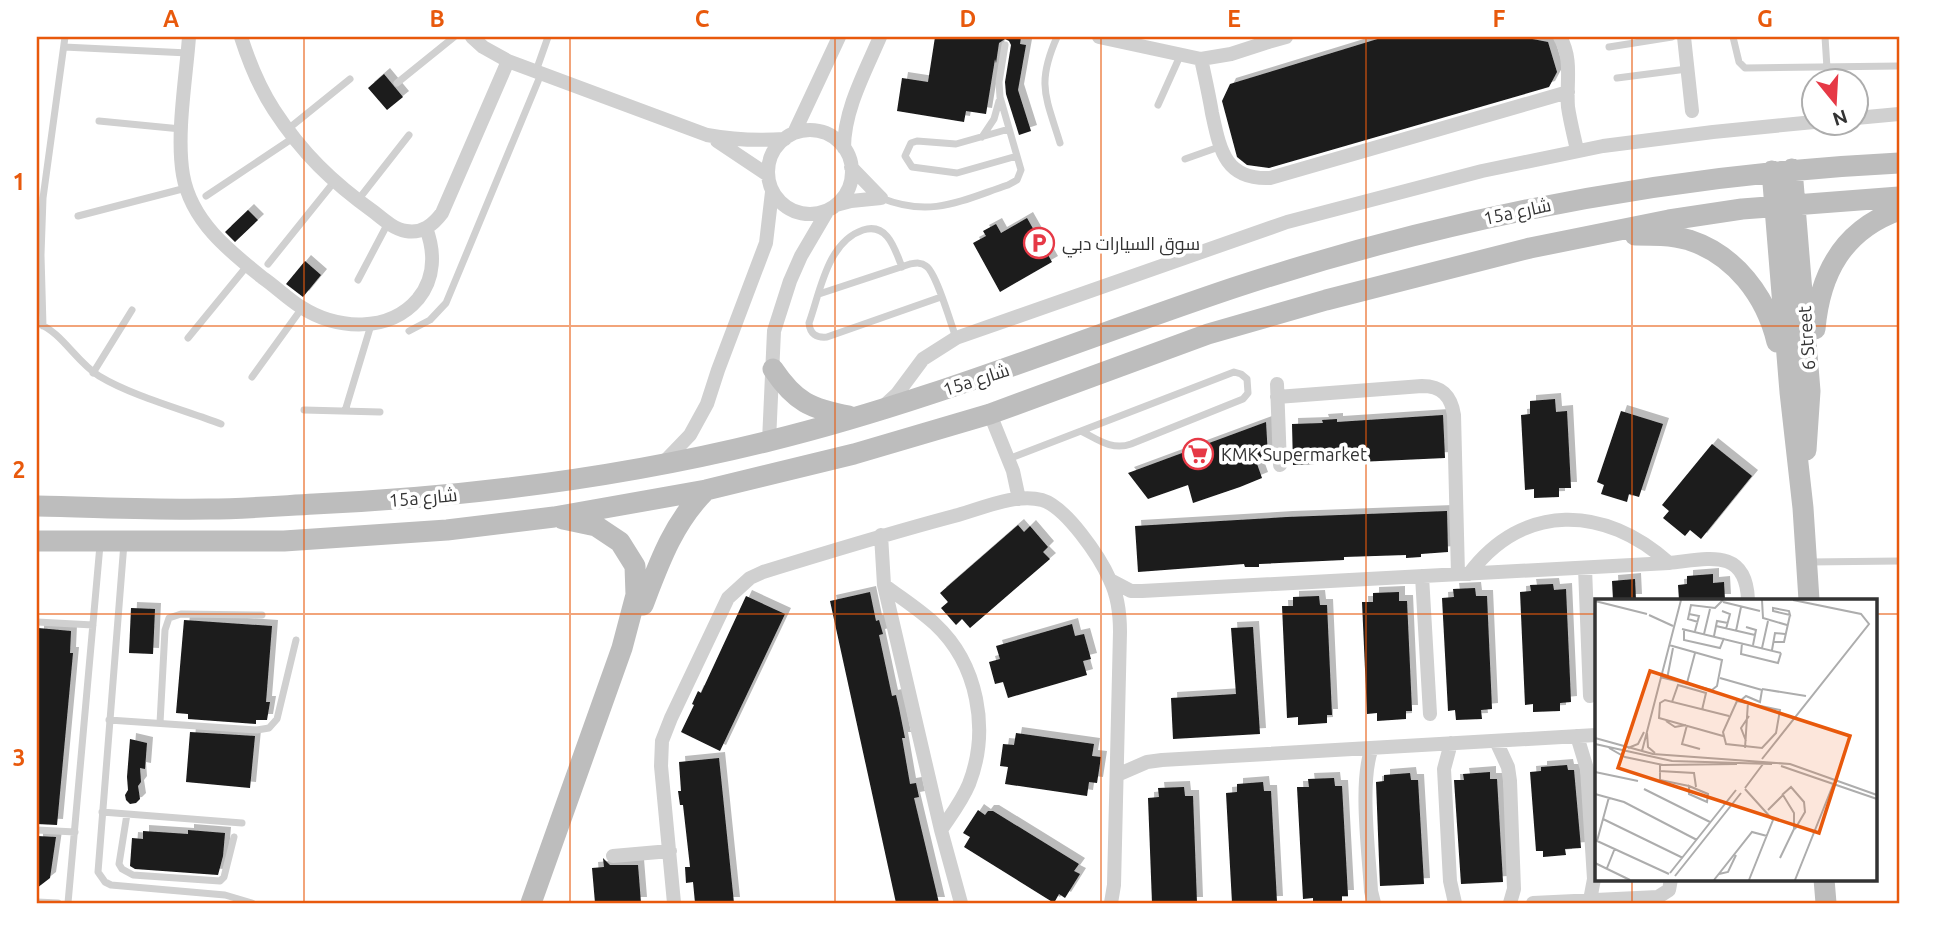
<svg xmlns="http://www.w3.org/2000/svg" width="1936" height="940" font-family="Ubuntu,Cairo,sans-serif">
<defs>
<filter id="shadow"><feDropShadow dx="6" dy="-6" stdDeviation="0" flood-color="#0004"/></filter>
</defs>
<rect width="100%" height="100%" fill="#fff"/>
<path fill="#1a1a1a" filter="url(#shadow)" d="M935 37H1021L1020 44 1026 45 1018 90 1031 131 1019 135 1006 94 1005 82 1011 45 1009 41 1005 39 999 43 996 63 995 59 986 114 966 111 964 122 897 111 902 78 928 82Z
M1384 37H1522L1548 42 1557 72 1549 87 1269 168 1247 165 1237 157 1222 101 1230 84Z
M384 74 403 97 387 110 368 88Z
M248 210 258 220 235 242 225 232Z
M1027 218 1052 262 1000 292 973 243 986 236 983 231 996 224 1001 233Z
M305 261 321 275 303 297 286 284Z
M1555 399 1556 412 1567 411 1571 488H1559V497L1534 498V489L1525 490 1521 415 1530 414V401Z
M1621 411 1663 424 1639 497 1629 494 1627 502 1601 494 1604 485 1597 482Z
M1443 415 1445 458 1293 465 1292 424 1323 423 1322 420 1337 419V422Z
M1266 422 1268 457 1256 461 1262 478 1240 487 1193 503 1188 485 1148 499 1128 473Z
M1712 444 1752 476 1701 539 1690 530 1685 536 1663 518 1669 511 1662 505Z
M1447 511 1448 552 1421 554V557L1406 558V555L1344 557V560L1259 564V567H1245L1244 564 1138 572 1135 526 1287 517Z
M1018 525 1024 532 1030 526 1048 547 1043 552 1050 559 970 628 962 619 956 625 941 608 948 602 940 593Z
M1713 574V583L1724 582 1725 600H1679L1678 585 1687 584V576Z
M1635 579 1636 600H1613L1612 581Z
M1553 584 1554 590 1566 589 1571 702 1560 703V711L1533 712V704L1525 705 1520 592 1531 591 1530 585Z
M1475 588 1476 596H1487L1492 709 1481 710 1482 719 1456 720 1455 710 1448 711 1442 598 1454 597 1453 589Z
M870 592 876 621 879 620 883 634 879 635 892 696 896 695 899 708 905 738H902L910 784 916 783 919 797 914 798 939 903H896L830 601Z
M1399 592V601H1407L1412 711H1406V719L1377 721V713L1367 714 1362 602H1373V593Z
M746 596 785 614 720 751 681 732 694 705 692 704 698 691 701 693Z
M1319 596 1320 605H1327L1332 715H1327V723L1298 725V717L1287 718 1282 606H1293V597Z
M131 608 155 609 153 654 129 653Z
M184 620 272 626 266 702H270L267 720H256V724L188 719V714L176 713Z
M1072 624 1075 636 1084 634 1091 659 1083 661 1087 675 1008 698 1003 682 995 684 989 662 1000 659 996 646Z
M1253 627 1260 734 1173 739 1171 698 1236 694 1231 628Z
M38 628 71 631 70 653H73L57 825 37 824Z
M190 732 255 736 250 788 186 782Z
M1016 733 1094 744 1092 756 1101 757 1097 783 1089 782 1087 796 1005 784 1008 767 1000 766 1003 744 1014 745Z
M130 739 147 743 145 769 140 768 141 782 138 786 140 799 136 803 130 804 126 800 125 795 128 790 127 777Z
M719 758 734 903H695L693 882 686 883 685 867H690L683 805H680L678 791H681L679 762Z
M1567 765 1568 770H1574L1581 848 1565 849 1566 855 1543 857V851H1536L1530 772 1541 771V767Z
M1490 772V779H1497L1503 882 1461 884 1454 780H1464L1463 774Z
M1410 773 1411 780H1418L1424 884 1380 886 1376 782 1384 781V775Z
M1334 778 1335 786H1342L1348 896H1342V903H1313V898L1303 899 1297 787H1309L1308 779Z
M1263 782 1264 791H1271L1277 902 1232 903 1226 793 1237 792V784Z
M1184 787 1185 796H1193L1197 903H1152L1148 798 1159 797 1158 788Z
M978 810 985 815 988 811H993L1079 864 1074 871 1080 874 1065 898 1059 894 1054 903 964 847 970 837 963 833Z
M188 830 225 833 223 856 218 875 135 869 130 866 132 838 143 839V831L188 834Z
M37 836 56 837 50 878 37 888Z
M603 858 610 865H638L641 903H595L592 868 604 867Z"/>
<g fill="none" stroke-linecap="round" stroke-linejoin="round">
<path stroke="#d0d0d0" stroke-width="7" d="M1057 37C1036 84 1046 97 1060 143
M1733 37 1739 62 1745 68 1899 66
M1825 37 1827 68
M64 47 188 53
M1609 47 1672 37
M536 71 548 37
M1617 78 1687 69
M397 83 454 37
M1158 105 1180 56
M99 121 181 129
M288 129 350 79
M1009 129 956 144 917 141 911 143 905 156 912 167 957 173 1017 156
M982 137 994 119 999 101
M1185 159 1219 147
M206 196 293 138
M881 198C931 218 960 201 1008 185L1017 180 1021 170 1000 97 999 82 1005 45
M358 200 409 135
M78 216 186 188
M268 264 334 182
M902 267C895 250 888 222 863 230 827 242 820 293 809 323 810 334 816 338 827 337L941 297
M358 280 388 223
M819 294 910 264C916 263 921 262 926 266 936 272 951 324 956 338
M37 323C62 332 76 362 99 376 132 396 184 410 221 424
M43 326 41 255 43 198 65 37
M409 331 430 320 446 303 541 74
M188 338 247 266
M1234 372 1241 374 1247 379 1248 393 1243 399 1131 444C1112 451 1097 439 1081 431Z
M93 373 132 310
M252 377 302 308
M304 410 380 412
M345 411 371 325
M1008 459 1081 431
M124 543 98 872 105 882 111 885 225 895 252 903
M1809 562 1899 561
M37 622 93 625
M109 720 257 730 269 728 277 719 296 640
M160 723 165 630 169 618 181 614 262 615
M102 812 242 823
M127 814 119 864 122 869 133 875 220 881 224 877 234 837
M37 830 75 832
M37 902 58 903
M68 903 100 545"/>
<path stroke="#d0d0d0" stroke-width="14" d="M189 37C186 78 176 135 183 175 191 221 229 251 263 278 276 287 288 299 301 307 337 330 389 333 418 299 435 278 435 252 426 228
M241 37C249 62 259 87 274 110 302 153 332 182 374 212 384 220 394 229 406 231 422 234 433 225 442 213L508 61
M472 37 483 47 508 61 707 135C734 140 757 141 785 139
M1099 37 1201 59 1231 54 1265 43V37
M1560 37C1573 60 1566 82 1568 107 1570 121 1574 136 1577 150
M1684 37 1692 111
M1265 43 1286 37
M1201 59C1205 77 1209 95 1212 113 1220 150 1225 180 1270 178L1568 92
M1856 118 1899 114
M768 172a42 42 0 1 1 84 0a42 42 0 1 1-84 0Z
M794 133 839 37
M717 141 768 175
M844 148C844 110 865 72 880 37
M851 167 881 198
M836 205 851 201 881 198
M1277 384 1280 465
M1277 397 1422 386C1442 386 1451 396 1454 415L1458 574
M884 406 897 394 923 359 956 338 1287 222 1482 171 1603 146 1713 132 1814 122
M990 414 1013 471 1019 499
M769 441 774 331 790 281 801 256 828 210
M664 462 690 435 707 404 718 370 766 243 772 192
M881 535 884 585 941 830 961 903
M1585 568 1590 696
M1469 574C1523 502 1605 505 1669 563
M1422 576 1430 714
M1110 580 1131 591H1142L1669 563C1708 559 1746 547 1748 600
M884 585C901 598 920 610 935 624 978 664 990 730 969 784 962 801 951 815 941 830
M1577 736 1587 769 1594 879 1590 900
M1496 741 1508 767 1510 781 1514 889 1510 903
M1451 743 1444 769 1450 881 1455 903
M1372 748C1359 781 1369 853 1371 891L1374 903
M1117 775 1147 762 1162 760 1596 735
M613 856 670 851
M674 903 661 766 662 741 671 718 728 598 750 578 763 572C828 552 893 532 958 515 983 508 1016 493 1042 500 1066 507 1100 557 1110 580 1118 596 1120 615 1120 632L1114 885 1111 903
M1533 903 1658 897 1669 890 1671 879"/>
<path stroke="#bdbdbd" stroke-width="21" d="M1792 169 1810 391 1806 450
M1772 171 1790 392 1803 508 1809 600
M1635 235C1652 235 1671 235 1689 240 1735 255 1766 296 1777 342
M1815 329C1820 273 1843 230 1899 210
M773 369C795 402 811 409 849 416
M37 506C94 507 152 510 209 509 244 509 279 506 314 504 467 497 620 478 769 441 928 402 1078 340 1233 288 1449 217 1672 174 1899 163
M37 541H284L447 530 554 517 706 490 854 454 990 414 1208 334 1326 300 1530 248 1669 220 1742 209 1899 197
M643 605C659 563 673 523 706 490
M1824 879 1826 903
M531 903 622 648 636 595 635 566 620 542 596 526 563 519"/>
</g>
<path fill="none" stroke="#e8590c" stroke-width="2" stroke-opacity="0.55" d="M304 37V903M570 37V903M835 37V903M1101 37V903M1366 37V903M1632 37V600M37 326H1899M37 614H1596M1875 614H1899M1632 879V903"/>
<defs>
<g id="parking-ring" transform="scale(1.575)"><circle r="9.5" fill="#fff" stroke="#e63946" stroke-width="1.5"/><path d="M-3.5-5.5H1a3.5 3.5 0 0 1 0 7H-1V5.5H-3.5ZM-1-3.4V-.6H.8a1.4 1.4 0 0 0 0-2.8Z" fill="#e63946"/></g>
<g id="supermarket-ring" transform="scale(1.575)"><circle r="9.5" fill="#fff" stroke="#e63946" stroke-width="1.5"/><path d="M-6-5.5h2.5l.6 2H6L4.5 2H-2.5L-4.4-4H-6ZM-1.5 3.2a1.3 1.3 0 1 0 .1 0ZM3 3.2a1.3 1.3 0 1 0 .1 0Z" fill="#e63946"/></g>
</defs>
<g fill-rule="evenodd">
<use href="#parking-ring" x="1039" y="243"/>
<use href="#supermarket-ring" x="1198" y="454"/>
</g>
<g text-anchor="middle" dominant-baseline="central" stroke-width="7" stroke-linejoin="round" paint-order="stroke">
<g font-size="18" fill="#333" stroke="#fff">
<text transform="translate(1517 211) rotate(-12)">15a شارع</text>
<text transform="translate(1806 338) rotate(-94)">6 Street</text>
<text transform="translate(976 379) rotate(-18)">15a شارع</text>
<text transform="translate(423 497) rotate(-5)">15a شارع</text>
</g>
<g font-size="18" fill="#333" stroke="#fff" text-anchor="start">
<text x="1062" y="243">سوق السيارات دبي</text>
<text x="1221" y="454">KMK Supermarket</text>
</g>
</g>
<g transform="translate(1595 599)">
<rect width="282" height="282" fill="#fff"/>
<path fill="none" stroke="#adadad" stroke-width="2" d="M167 1 168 19 192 26M0 2 52 15M128 3 165 12M178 9 194 12 195 16 178 12ZM127 12 135 15 131 30M94 15 104 17 100 32M54 16 78 27M103 23 93 20 96 6 120 9 128 1M121 27 160 36M151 28 161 31 158 46M87 30 186 54M89 30V41L125 49 129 39M141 32 146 8M109 35 115 10M119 37 122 22 133 24M178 43H189L195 16M147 44 146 55 183 64 186 54M167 49 173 22M177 51 180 34 190 35M65 78 117 91 122 87 127 61 74 46M125 79 167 91 165 103 151 97 145 102M72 80 78 49M92 84 100 54M167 90 211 97M142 102 185 111 181 134 167 149 131 145 128 133ZM77 103 83 86 111 94 107 111M71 122 80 128 91 126M92 126 87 145 105 150M52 134 53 148 60 154M128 137 64 119 65 104 70 101 134 117M0 139 58 155 195 165 282 196M151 142 146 129 154 117M0 145 77 162 177 165M14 149 30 158 68 166 142 165M33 149 43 145 49 133M150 149 153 103M47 152 86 1M167 160 274 25 266 15 198 1M65 166V181L94 187M186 167 282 200M64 172 99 174 101 188M0 173 43 182M94 187 113 195 112 203 94 195ZM150 189 168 165M49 190 115 223M150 190 178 221 154 281M0 195 29 203 102 241M187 196 196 188 209 203 210 213 200 230M173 211 188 196 199 214V230L185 259M8 220 88 259M0 241 74 275M2 242 14 198M0 264 35 281M12 269 20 249M75 274 141 191M124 275 133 273 141 256M80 277 146 194M119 281 157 233 172 237M200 281 238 186"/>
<path fill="#e8590c" fill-opacity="0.15" stroke="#e8590c" stroke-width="3.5" d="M55 72 255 137 224 234 23 169Z"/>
<rect width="282" height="282" fill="none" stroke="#333" stroke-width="3.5"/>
</g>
<rect width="1936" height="940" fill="none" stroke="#ffffff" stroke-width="77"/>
<g transform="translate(1835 102) rotate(162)"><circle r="33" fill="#ffffff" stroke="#adadad" stroke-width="2"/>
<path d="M0-5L12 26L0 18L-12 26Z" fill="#e63946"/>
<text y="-10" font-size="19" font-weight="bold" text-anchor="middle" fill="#333333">N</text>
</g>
<rect x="38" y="38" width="1860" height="864" fill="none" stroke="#e8590c" stroke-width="2.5"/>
<g font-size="23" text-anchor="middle" font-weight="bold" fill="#e8590c">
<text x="171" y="27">A</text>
<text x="437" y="27">B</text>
<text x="702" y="27">C</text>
<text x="968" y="27">D</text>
<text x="1234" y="27">E</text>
<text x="1499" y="27">F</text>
<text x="1765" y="27">G</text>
<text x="19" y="190">1</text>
<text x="19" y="478">2</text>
<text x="19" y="766">3</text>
</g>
</svg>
